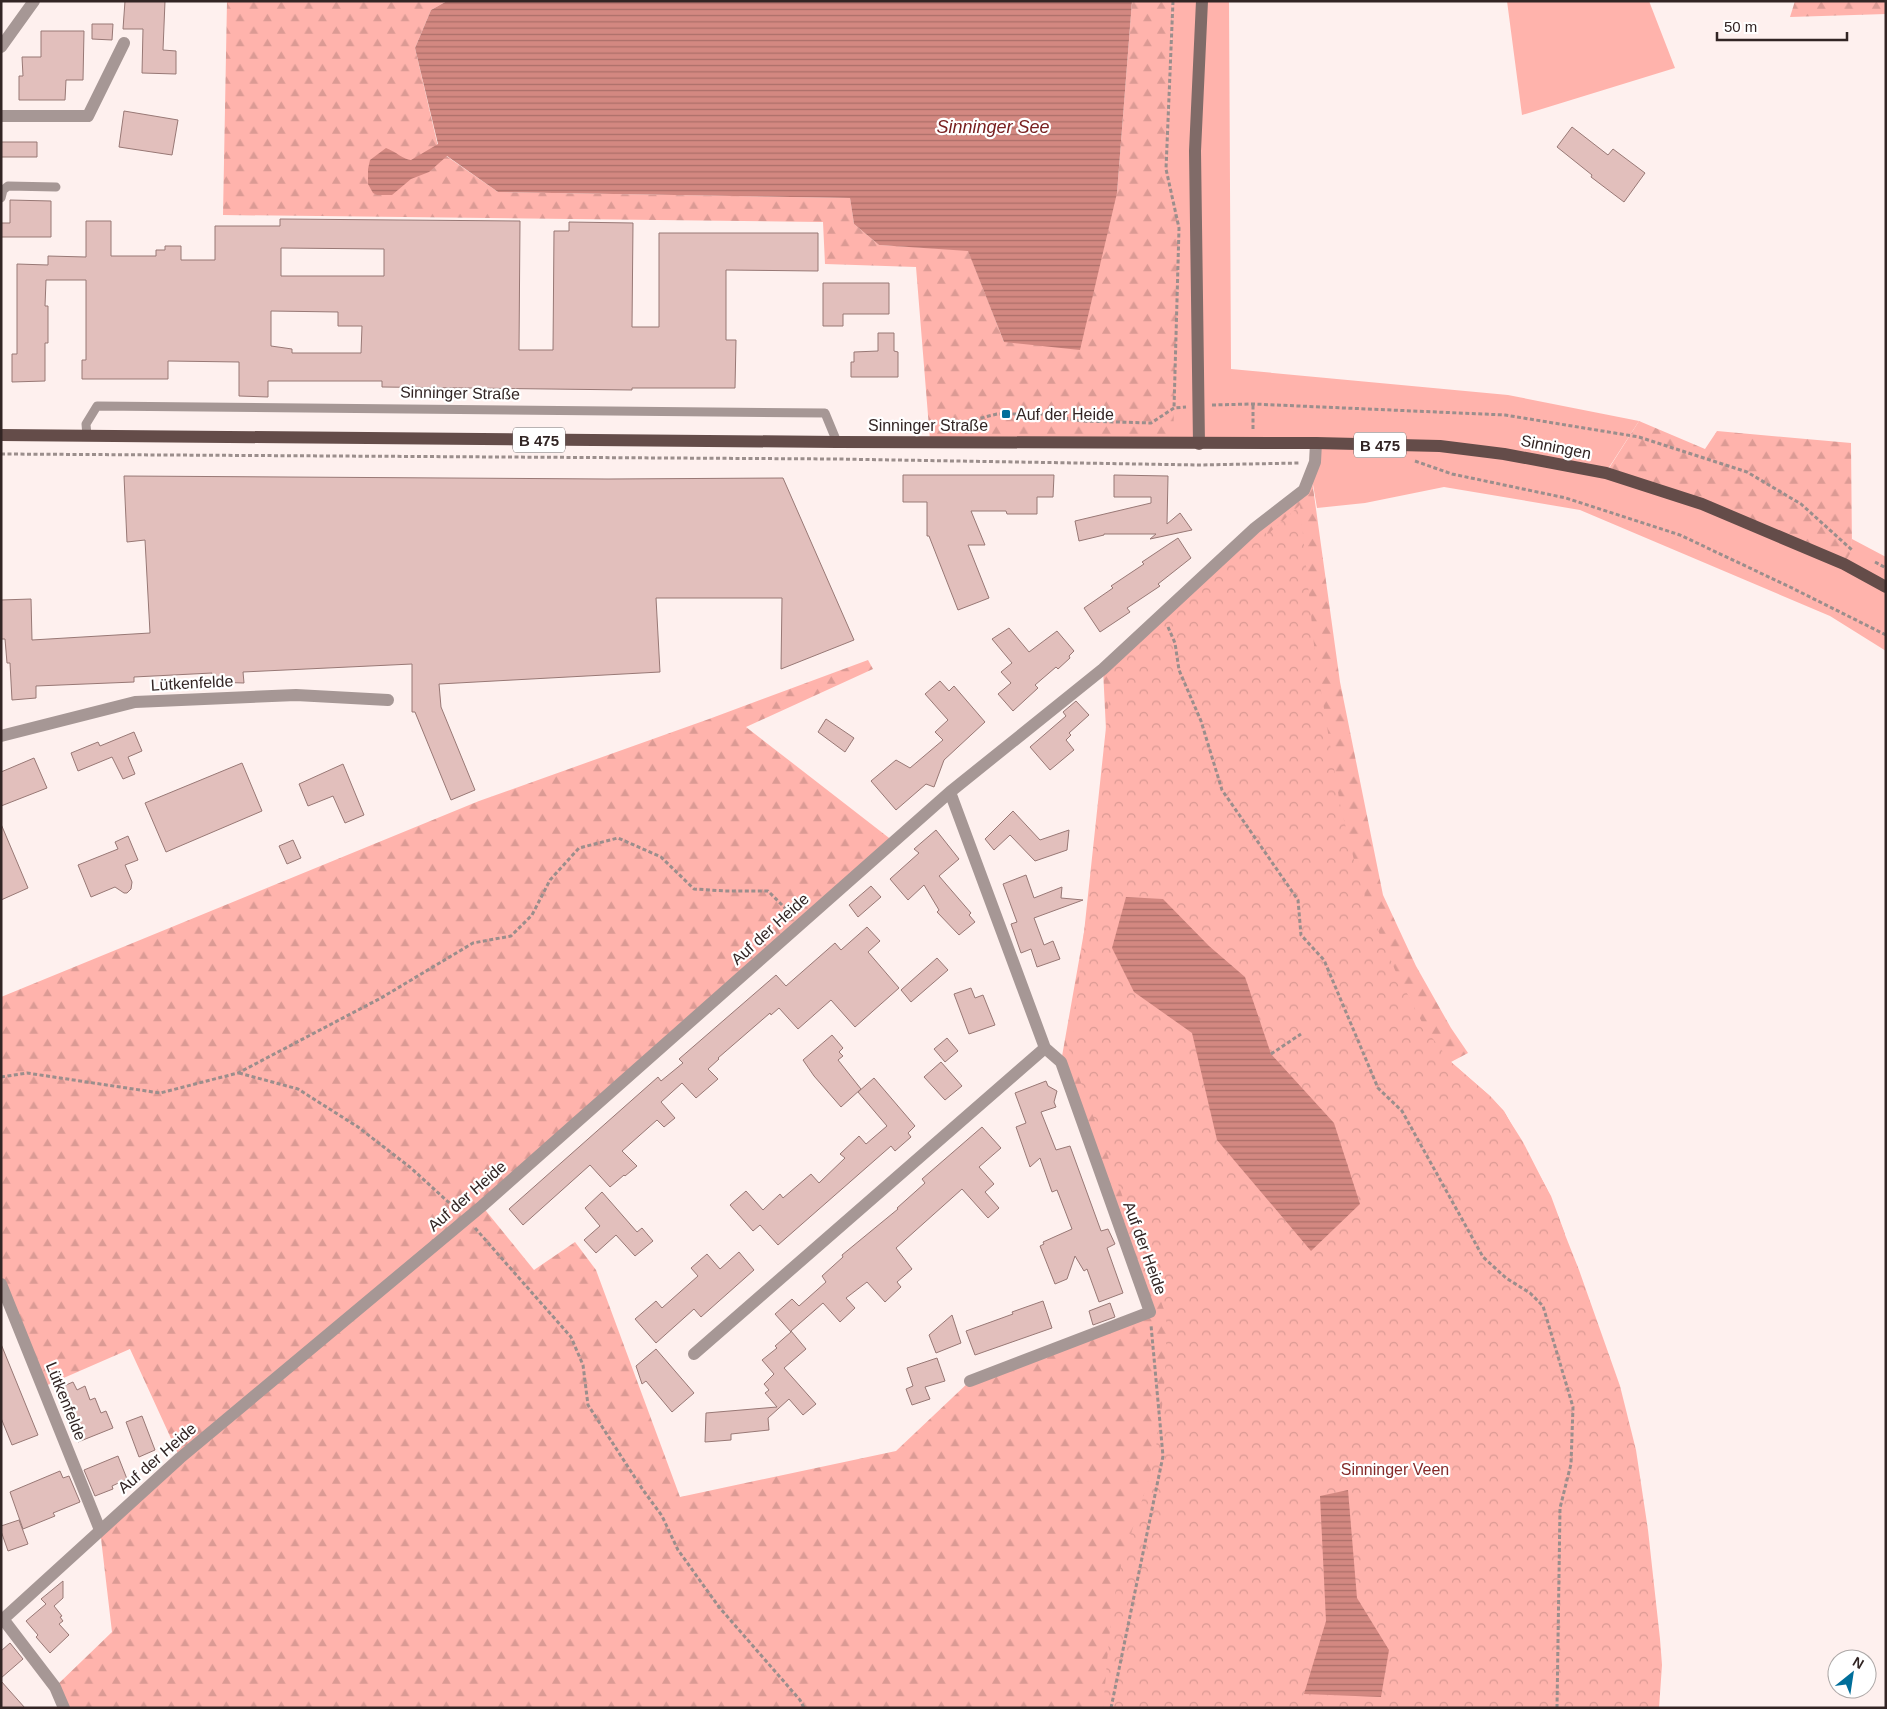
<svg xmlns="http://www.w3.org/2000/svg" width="1887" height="1709" font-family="Helvetica,sans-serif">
<defs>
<pattern id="forest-firs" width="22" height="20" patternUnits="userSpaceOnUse" patternTransform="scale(1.25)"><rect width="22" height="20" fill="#ffb3ac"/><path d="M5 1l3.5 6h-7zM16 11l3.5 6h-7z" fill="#db9a94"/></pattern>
<pattern id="park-crowns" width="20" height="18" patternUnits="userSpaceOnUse" patternTransform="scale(1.25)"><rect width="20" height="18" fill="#ffb3ac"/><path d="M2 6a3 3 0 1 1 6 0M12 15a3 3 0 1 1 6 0" fill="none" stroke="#db9a94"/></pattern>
<pattern id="water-rules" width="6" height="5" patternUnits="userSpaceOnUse" patternTransform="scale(1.25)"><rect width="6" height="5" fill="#d38881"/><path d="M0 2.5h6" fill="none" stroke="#ac6f69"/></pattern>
</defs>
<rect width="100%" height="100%" fill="#fef0ee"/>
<path fill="#ffb3ac" d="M1173 1H1229L1231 369 1508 395 1639 421 1606 472 1852 550V539L1886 557V651L1830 616 1580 510 1444 487 1365 503 1317 508 1311 473 1315 443 1173 444 1166 169Z
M1507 1H1649L1675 68 1522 115Z"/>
<path fill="url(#forest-firs)" d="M227 1H447L431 10 415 48 439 151 498 192 850 198 854 224 879 245 968 250 1004 342 1117 193 1132 1H1173L1166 169 1179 228 1173 444 930 440 916 267 825 264 823 222 223 215Z
M1795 1H1886V14L1790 17Z
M1639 421 1705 449 1717 431 1851 443 1852 550 1844 564 1606 473Z
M1311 473 1340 682 1383 895 1416 966 1451 1028 1468 1053 1451 1062 1490 1096 1504 1111 1551 1196 1565 1234 1119 1708H64L55 1687 112 1632 100 1530 180 1458 130 1349 43 1387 1 1284V997L479 801 709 719 868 660 873 669 746 727 893 841 482 1206 534 1270 575 1242 596 1270 680 1497 896 1451 970 1381 1150 1312 1061 1062 1109 791 1103 669 1304 490Z"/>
<path fill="url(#park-crowns)" d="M1300 505 1315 655 1340 804 1359 880 1370 908 1369 909 1395 970 1426 1030 1451 1062 1490 1096 1504 1112 1523 1142 1547 1189 1579 1270 1620 1386 1636 1450 1648 1530 1660 1639 1662 1665 1659 1708H1103C1107 1666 1109 1624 1117 1583 1125 1546 1140 1510 1150 1474 1163 1423 1167 1368 1166 1315L1065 1039 1073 1035 1113 662 1266 528V536Z"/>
<path fill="url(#water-rules)" d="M447 1H1132L1117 193 1080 350 1004 342 968 251 879 245 854 224 850 198 498 192 447 156 429 172 411 179 392 195H377L373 193 368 184V169L370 160 386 148C395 151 404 160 411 160L438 144 415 48 431 10Z
M1126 897 1163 899 1209 946 1245 977 1271 1054 1334 1123 1360 1204 1311 1251 1217 1140 1192 1033 1134 992 1112 948Z
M1348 1490 1357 1598 1389 1650 1381 1697 1304 1694 1326 1621 1320 1496Z"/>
<path fill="#e2bfbc" stroke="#987875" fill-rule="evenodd" d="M125 1H165L163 50 176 51V74L142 73 143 29H123Z
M92 24H113L112 40 92 39Z
M41 31H84L83 80H66L65 100H19V76H23L22 57H41Z
M124 111 178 120 172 155 119 147Z
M1572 127 1608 155 1613 149 1645 173 1624 202 1591 177 1592 175 1557 147Z
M1 142H37V157H1Z
M10 200 51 201V237H1V223H10Z
M280 219 520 221 519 350H553L554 231H569V222L633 223 632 327H659V233H818V271L726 270V340H736L735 388H632V390L382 387V381H268V397L239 396V362L168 361V379H82V360H86V280H46L45 306H48V343H45V381L12 382V354H17V264L48 265V256L86 257V221H111V256H156V250H165V246H181V260H215V226H280ZM281 248 384 249V276H281ZM271 311 338 312V326H362L361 353H292V349L271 346Z
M823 283H889V314H843V326H823Z
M878 333H894V351L898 352V377H851V362H854V352L878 351Z
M903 475H1054L1053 497H1037V514H1007L1006 511H971L985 545H968L989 598 958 610 929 536H927V502H903Z
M1114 475 1168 476 1167 524 1180 513 1192 530 1150 539 1156 534H1104V535L1079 541 1075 521 1151 503V497H1114Z
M124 476 608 479 783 478 854 640 781 669 782 598H656L660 672 439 684 441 707 475 790 451 800 415 712H412V664L243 672 244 683 212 682V673L134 677V682L36 686V698L12 700 10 663H7L5 639H1V600L31 599 32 640 150 633 145 540 127 542Z
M1178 538 1191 558 1158 584 1160 586 1127 608 1130 612 1100 632 1084 608 1113 588 1111 586 1144 564 1142 562Z
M1009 628 1029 652 1057 631 1074 651 1069 656 1070 658 1058 669 1056 667 1035 685 1038 688 1013 711 998 694 1011 683 1001 672 1012 663 992 639Z
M940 681 949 691 954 686 985 722 944 760 934 787 926 784 896 810 871 781 896 760 910 768 943 740 935 732 948 720 925 694Z
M1076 701 1089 715 1069 733 1071 735 1066 740 1074 750 1050 770 1030 747 1066 716 1063 712Z
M826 719 854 738 845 752 818 732Z
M134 732 142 751 128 757 135 774 123 779 112 757 78 771 71 753 98 742 100 746Z
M34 758 47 788 1 806V772Z
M242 763 262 811 166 852 145 803Z
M343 764 364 815 345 823 333 796 308 806 299 784Z
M1013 811 1040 840 1069 830 1067 850 1035 861 1010 835 994 850 985 839Z
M1 824 28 888 1 900Z
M936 830 959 859 939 876 971 913 969 915 975 922 959 935 937 912 939 910 924 885 908 900 890 879 919 853 914 849Z
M128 836 138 860 125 865 132 882 131 889 127 893H124L115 887 91 897 78 865 118 849 115 842Z
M293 840 301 858 287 864 279 846Z
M1026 875 1034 898 1062 887 1061 898 1083 900 1034 918 1044 945 1053 941 1060 959 1037 967 1031 949 1021 953 1011 924 1017 922 1003 884Z
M871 886 881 897 858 917 849 905Z
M867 927 880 941 868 952 899 988 855 1027 831 1000 798 1029 779 1008 771 1015 770 1013 718 1058 719 1059 708 1069 718 1079 696 1098 682 1083 661 1102 675 1118 664 1127 657 1120 622 1151 637 1166 625 1176 624 1175 610 1187 590 1165 523 1225 509 1209 658 1077 661 1081 683 1063 679 1059 776 975 786 986 835 943 841 950Z
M937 958 948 970 911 1002 901 990Z
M971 988 975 998 983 995 995 1025 969 1034 954 994Z
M832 1035 843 1048 839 1052 843 1056 838 1060 861 1089 841 1107 814 1076 803 1060Z
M947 1038 958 1051 945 1062 934 1049Z
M941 1062 962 1086 945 1100 924 1077Z
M874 1078 915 1126 908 1133 911 1137 895 1151 891 1146 778 1245 760 1225 753 1231 730 1205 746 1191 763 1210 780 1194 783 1198 811 1174 819 1183 845 1158 840 1154 859 1136 866 1144 887 1126 858 1092Z
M1046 1081 1048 1086 1057 1091 1054 1102 1056 1107 1041 1112 1056 1150 1070 1146 1101 1231 1108 1229 1115 1244 1107 1248 1123 1293 1099 1302 1087 1269 1084 1271 1075 1256 1067 1279 1055 1284 1040 1246 1044 1244 1043 1242 1072 1229 1057 1190 1052 1192 1040 1158 1030 1167 1016 1127 1026 1123 1015 1093Z
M982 1127 1001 1148 979 1167 994 1184 985 1192 999 1208 988 1218 962 1189 896 1248 912 1269 897 1282 901 1287 885 1302 867 1282 846 1298 855 1308 840 1322 823 1303 791 1331 806 1349 784 1368 816 1404 803 1415 789 1399 768 1418 769 1430 731 1434V1440L705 1442 706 1413 777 1407 765 1393 769 1390 764 1384 774 1374 762 1360 777 1348 775 1346 791 1332 775 1314 792 1299 799 1306 826 1282 822 1276 843 1257 842 1255 898 1209 897 1208 925 1183 922 1179Z
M602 1192 637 1232 642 1228 653 1241 635 1256 616 1235 596 1253 584 1240 600 1226 585 1208Z
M739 1252 754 1270 701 1317 694 1309 656 1343 635 1319 656 1301 662 1308 698 1276 691 1268 707 1254 720 1269Z
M1043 1301 1052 1328 975 1355 966 1331 1013 1314 1012 1312Z
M1110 1303 1115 1317 1093 1325 1089 1311Z
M952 1315 961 1343 936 1353 929 1335Z
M1 1344 38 1435 12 1445 1 1418Z
M656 1349 694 1393 672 1412 646 1381 642 1384 636 1366Z
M937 1358 945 1381 925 1387 930 1399 912 1405 906 1389 913 1386 907 1368Z
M73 1382 77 1390 85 1386 90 1400 95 1398 101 1413 106 1411 113 1428 78 1442 71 1424 73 1423 59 1388Z
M142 1416 155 1450 139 1457 126 1422Z
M118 1456 127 1479 112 1486 113 1489 95 1496 84 1470Z
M60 1471 63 1478 69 1476 80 1502 53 1513 55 1516 23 1529 10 1492Z
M19 1520 28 1544 8 1551 1 1531V1526Z
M63 1581V1598L54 1606 62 1616 60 1617 63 1621 59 1624 69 1635 50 1653 36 1637 38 1635 26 1621 46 1604 41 1599Z
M10 1643 23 1659 1 1678V1651Z
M1 1681 25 1708H1Z"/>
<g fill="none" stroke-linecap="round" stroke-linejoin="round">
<path stroke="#9b8e8c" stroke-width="3" stroke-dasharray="4 2.5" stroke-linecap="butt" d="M1173 1 1166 169 1179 228 1174 408
M1212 405 1253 404 1505 415 1639 437 1747 472 1801 504 1852 550
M949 426 997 414H1041L1082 421 1151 423 1174 408 1186 407
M1253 429V404
M1 454 836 459 1198 465 1299 463
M1415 461 1452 474 1566 498 1680 535 1790 587 1886 635
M1875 562 1886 568
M1168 627 1175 643 1179 670 1201 721 1222 790 1298 900 1301 935 1324 960 1378 1088 1402 1111 1483 1257 1506 1278 1530 1293 1543 1306 1573 1407 1571 1464 1560 1508 1557 1708
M1271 1054 1301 1034
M239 1073 298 1089 358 1127 411 1168 457 1210
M1 1077 27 1073 160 1093 238 1073 381 998 473 943 511 936 532 915 550 880 579 848 618 838 661 857 694 889 725 891H768L791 914
M475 1228 571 1337 583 1365 588 1405 643 1490 662 1516 678 1550 719 1607 800 1700 804 1708
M1111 1708 1163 1456 1151 1325"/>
<path stroke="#a69795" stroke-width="9" d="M1 198 3 190 8 186 56 187
M87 436 86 424 97 406 825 413 837 442"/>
<path stroke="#a69795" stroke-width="12" d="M1 47 34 1
M1 116H88L124 43
M1 736 135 702 296 695 388 700
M950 792 1103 669 1255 528 1304 490 1315 462 1316 443
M1 1284 100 1530
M694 1354 1045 1048
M3 1619 55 1687 64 1708
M1 1621 180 1458 482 1206 950 792 1045 1048 1061 1062 1150 1312 970 1381"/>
<path stroke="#806b68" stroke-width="12" d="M1199 444 1195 151 1202 1"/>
<path stroke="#644c49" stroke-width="12" d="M1 435 837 442 1316 443 1440 446 1504 454 1606 473 1702 504 1844 564 1886 587"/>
</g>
<rect fill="#006e9a" stroke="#fff" stroke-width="2" x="1001" y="409" width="10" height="10" rx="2.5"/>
<g text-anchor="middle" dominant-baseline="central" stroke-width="4.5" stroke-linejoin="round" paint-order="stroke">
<g fill="#fff" stroke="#706666" stroke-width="1">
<rect x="513" y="427.5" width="52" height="25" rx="4"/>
<rect x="1354" y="432.5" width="52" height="25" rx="4"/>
</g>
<g font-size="15" font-weight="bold" fill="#322524">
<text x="539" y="440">B 475</text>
<text x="1380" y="445">B 475</text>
</g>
<g font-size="16" fill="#322524" stroke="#fff">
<text transform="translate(460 393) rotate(1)">Sinninger Straße</text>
<text x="928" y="425">Sinninger Straße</text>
<text transform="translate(1556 447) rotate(11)">Sinningen</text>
<text transform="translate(192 683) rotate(-3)">Lütkenfelde</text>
<text transform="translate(770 929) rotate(-42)">Auf der Heide</text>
<text transform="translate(467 1196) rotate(-41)">Auf der Heide</text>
<text transform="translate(1145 1248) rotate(70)">Auf der Heide</text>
<text transform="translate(66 1401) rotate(68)">Lütkenfelde</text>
<text transform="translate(157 1458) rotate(-41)">Auf der Heide</text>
</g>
<g font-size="16" fill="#322524" stroke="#fff" text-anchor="start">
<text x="1016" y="414">Auf der Heide</text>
</g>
<g font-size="16" fill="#842a29" stroke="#fff">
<text x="1395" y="1469">Sinninger Veen</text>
</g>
<g font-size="18" font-style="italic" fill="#792020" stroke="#fff">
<text x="993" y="127">Sinninger See</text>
</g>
</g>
<rect width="1887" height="1709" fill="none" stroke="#322524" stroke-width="5"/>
<g transform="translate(1852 1674) rotate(30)"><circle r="24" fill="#ffffff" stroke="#ada8a7"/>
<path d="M0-4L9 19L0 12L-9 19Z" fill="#006e9a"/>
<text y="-8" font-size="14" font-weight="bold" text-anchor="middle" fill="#322524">N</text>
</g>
<path d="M1717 32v8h130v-8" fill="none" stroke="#322524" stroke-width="2.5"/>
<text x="1724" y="32" font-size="15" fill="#322524" stroke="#ffffff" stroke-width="4" paint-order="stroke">50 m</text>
</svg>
